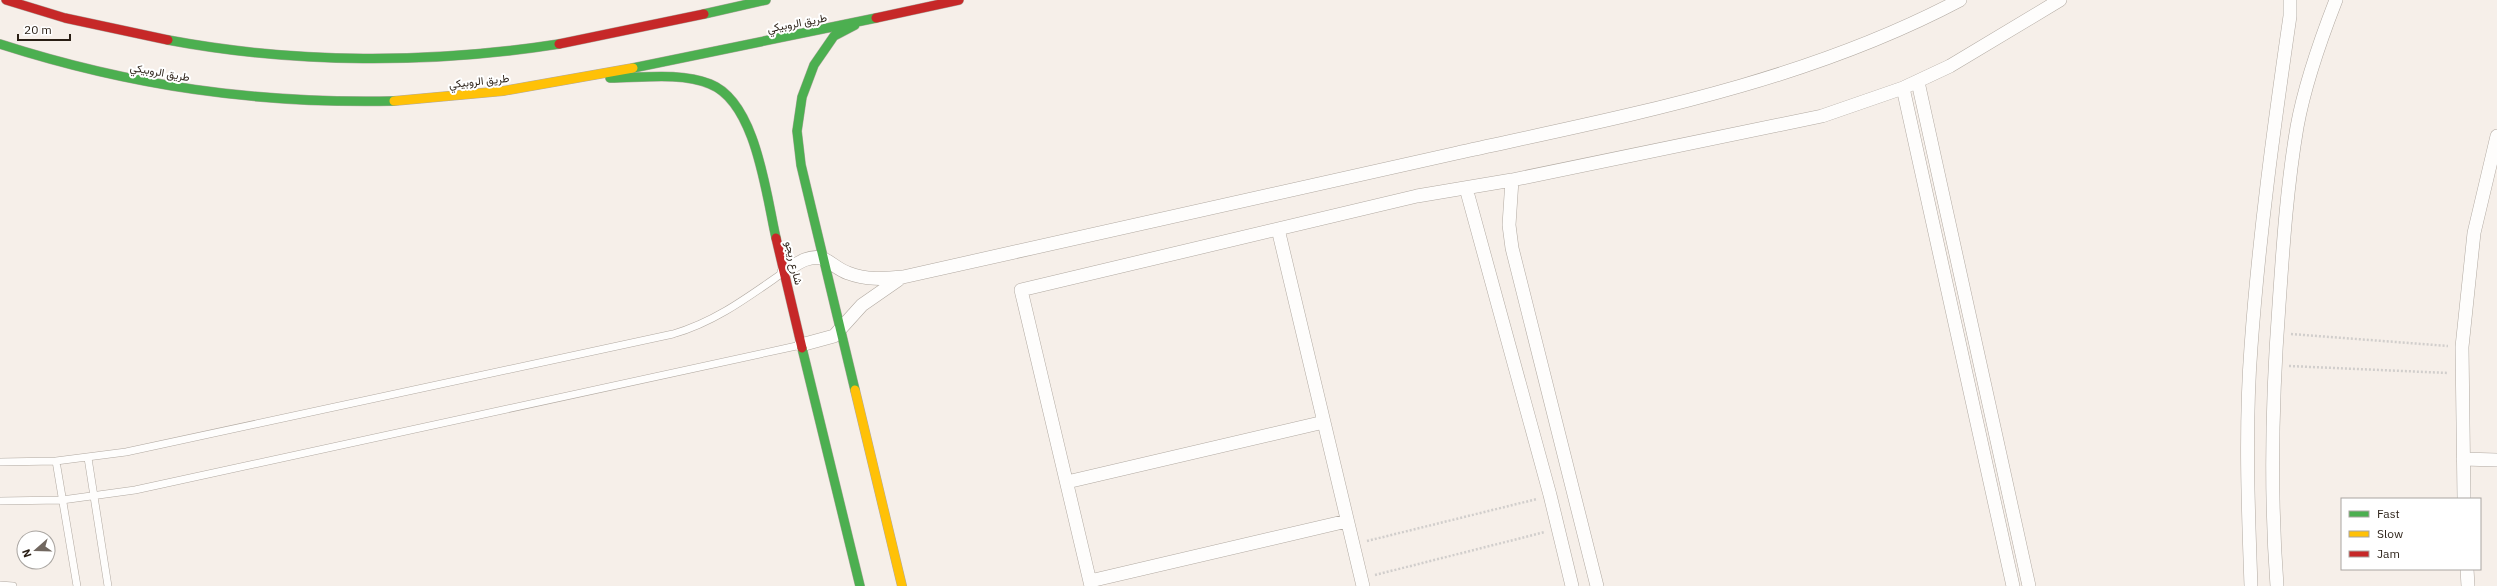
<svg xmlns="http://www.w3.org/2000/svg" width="2497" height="586" font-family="'IBM Plex Sans',Vazirmatn,sans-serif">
<rect width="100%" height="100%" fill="#f6efe9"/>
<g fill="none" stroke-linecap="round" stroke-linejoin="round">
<g stroke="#b1a9a1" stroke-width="8">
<path id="lane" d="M88 458 108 586
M56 461 77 586
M0 462 56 461 126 452 673 334C715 322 748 297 784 272
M0 501 62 500 135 490 801 345
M0 585 13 586"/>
</g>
<g stroke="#b1a9a1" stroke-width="14">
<path id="street" d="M1918 82 2029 586
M1903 88 2013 586
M1512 180 1509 225 1512 248 1597 586
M1466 188 1550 495 1572 586
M1278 229 1363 586
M784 272C795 265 810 253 824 259 832 263 839 270 848 273 866 280 884 279 903 277 1087 235 1272 194 1457 153 1629 115 1803 83 1960 0
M801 345 834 336 862 305 898 280
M2463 459 2497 460
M1067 482 1324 422
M2464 499 2462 347 2474 233 2497 136
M2467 569 2468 586
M1090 581 1347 521
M1091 586 1021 290 1417 196 1512 180 1822 116 1903 88 1950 66 2060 0
M2251 586C2248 506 2245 426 2251 347 2259 236 2274 126 2290 16V0
M2277 586C2270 493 2272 398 2279 305 2283 246 2287 186 2297 127 2305 83 2320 41 2336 0"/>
</g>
<g stroke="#b1a9a1" stroke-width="10">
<path id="fast" d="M704 14 766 0
M168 40C296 64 431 64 559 44
M0 44C131 86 256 104 394 101
M633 68 876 18
M610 78C641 78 680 72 710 84 756 102 766 194 776 238
M802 348 860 586
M855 390 801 165 797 131 802 97 814 65 834 36 855 25"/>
</g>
<g stroke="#b1a9a1" stroke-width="10">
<path id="slow" d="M394 101 503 91 633 68
M855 390 902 586"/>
</g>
<g stroke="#b1a9a1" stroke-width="10">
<path id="jam" d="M6 0 65 18 168 40
M876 18 959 0
M559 44 704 14
M776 238 802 348"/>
</g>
<path stroke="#d1cecc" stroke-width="2.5" stroke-dasharray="2 2" stroke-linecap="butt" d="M2291 334 2448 346
M2289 366 2448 373
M1367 541 1537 499
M1375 575 1545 532"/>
<use href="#lane" stroke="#fefdfc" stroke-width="7"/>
<use href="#street" stroke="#fefdfc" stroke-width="13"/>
<use href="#fast" stroke="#4caf50" stroke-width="9"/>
<use href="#slow" stroke="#ffc107" stroke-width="9"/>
<use href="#jam" stroke="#c62828" stroke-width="9"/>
</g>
<g text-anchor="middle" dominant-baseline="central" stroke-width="4" stroke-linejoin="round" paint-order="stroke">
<g font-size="11" fill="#291e14" stroke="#fff">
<text transform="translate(797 23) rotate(-11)">طريق الروبيكي</text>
<text transform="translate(160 72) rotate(10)">طريق الروبيكي</text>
<text transform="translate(479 81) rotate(-6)">طريق الروبيكي</text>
<text transform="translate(794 263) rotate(77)">شارع ريجو</text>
</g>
</g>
<rect x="2341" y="498" width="140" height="72" fill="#ffffff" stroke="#a9a5a1"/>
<rect x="2349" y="511" width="20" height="6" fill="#4caf50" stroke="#a9a5a1"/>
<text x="2377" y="518" font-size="12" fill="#291e14">Fast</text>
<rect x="2349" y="531" width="20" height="6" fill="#ffc107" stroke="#a9a5a1"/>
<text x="2377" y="538" font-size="12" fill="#291e14">Slow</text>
<rect x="2349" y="551" width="20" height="6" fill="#c62828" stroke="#a9a5a1"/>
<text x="2377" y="558" font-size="12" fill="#291e14">Jam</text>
<g transform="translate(36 550) rotate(250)"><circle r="19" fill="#ffffff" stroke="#a9a5a1"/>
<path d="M0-3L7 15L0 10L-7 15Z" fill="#71675f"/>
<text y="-6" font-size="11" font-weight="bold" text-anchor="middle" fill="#291e14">N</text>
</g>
<path d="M18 34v6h52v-6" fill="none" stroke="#291e14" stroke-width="2"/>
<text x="24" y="34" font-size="12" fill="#291e14" stroke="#ffffff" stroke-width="3" paint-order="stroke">20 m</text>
</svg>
